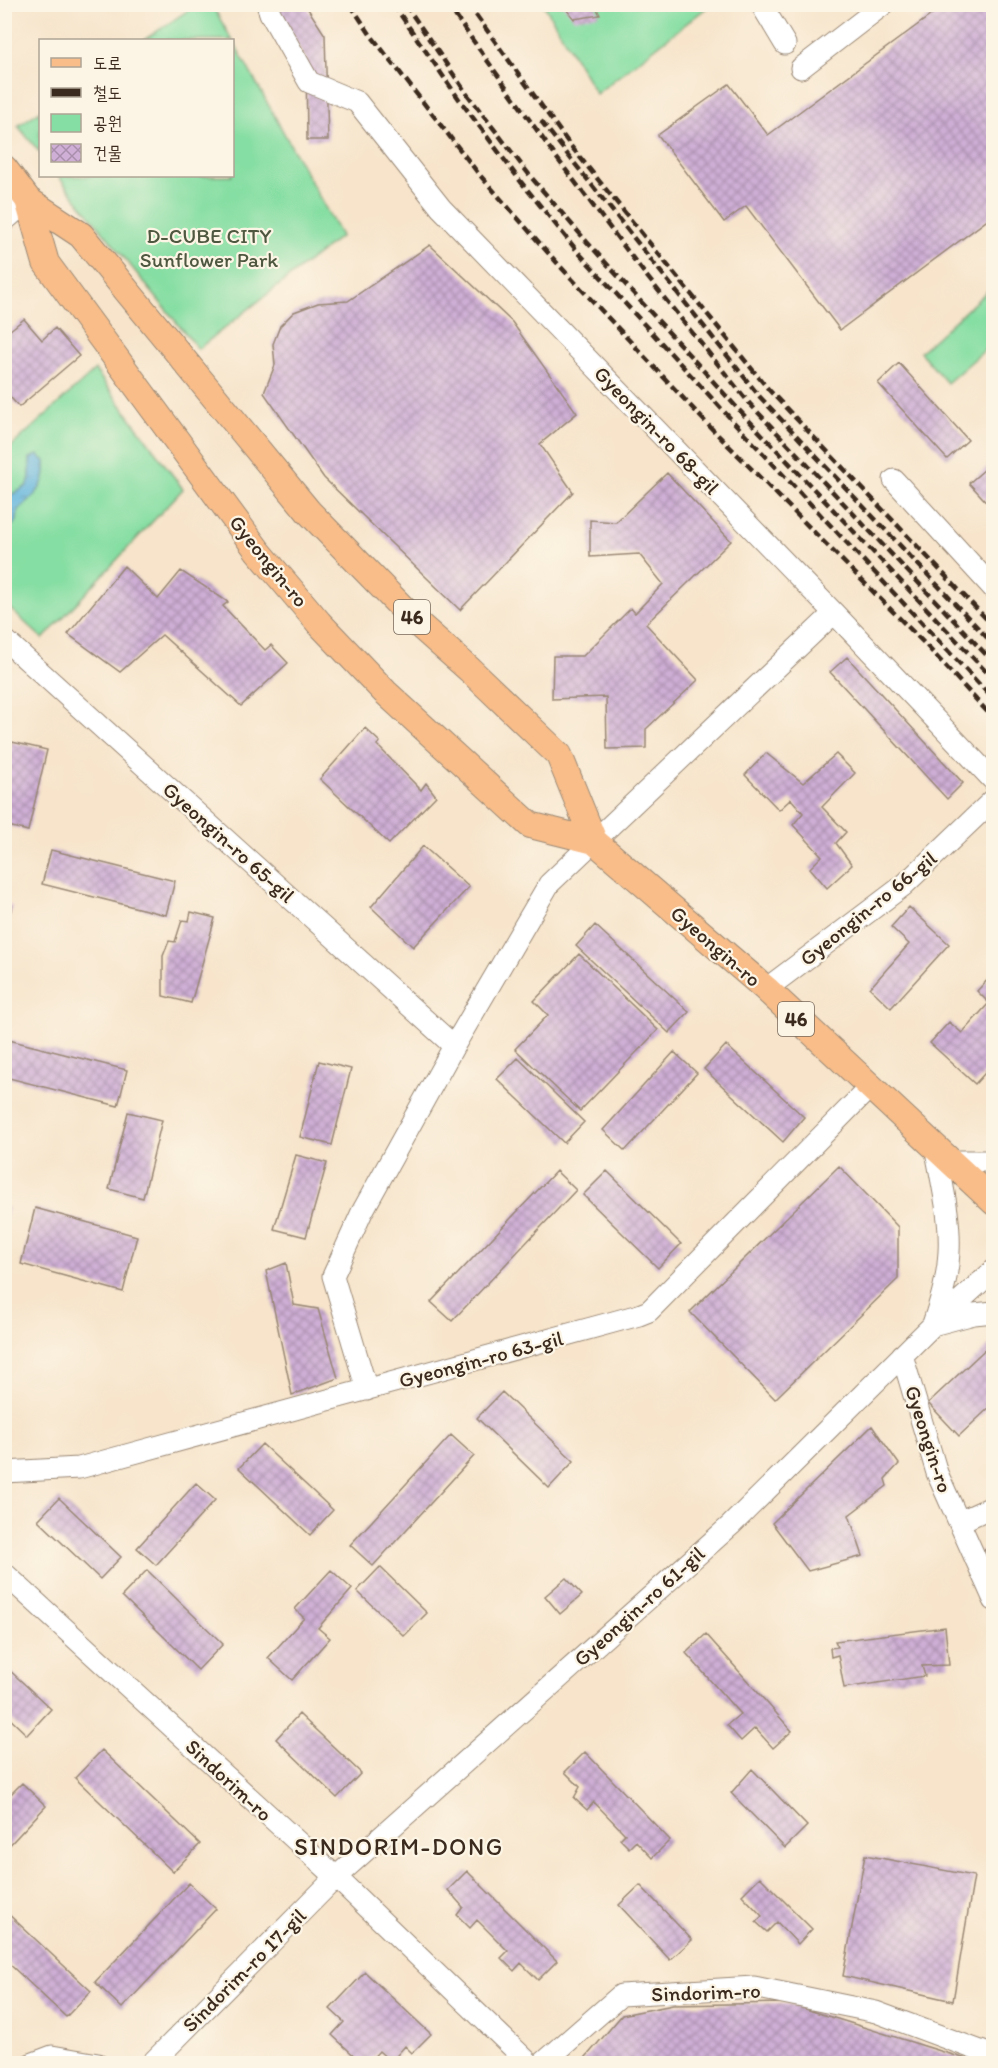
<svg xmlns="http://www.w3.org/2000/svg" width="998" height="2068" font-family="Itim,'Poor Story',sans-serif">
<defs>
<pattern id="water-ripples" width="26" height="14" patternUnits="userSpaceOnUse" patternTransform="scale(1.5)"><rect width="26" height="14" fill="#62b6de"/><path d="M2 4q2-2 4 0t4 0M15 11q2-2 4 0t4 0" fill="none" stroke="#5294b3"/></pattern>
<pattern id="building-cross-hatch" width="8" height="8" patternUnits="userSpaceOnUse" patternTransform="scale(1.5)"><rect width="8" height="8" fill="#cfafd6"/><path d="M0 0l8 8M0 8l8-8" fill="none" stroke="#a98fad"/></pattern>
</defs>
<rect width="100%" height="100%" fill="#fcf5e5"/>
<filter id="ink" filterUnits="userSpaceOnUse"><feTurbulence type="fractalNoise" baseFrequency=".0167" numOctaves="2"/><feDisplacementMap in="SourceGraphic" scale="12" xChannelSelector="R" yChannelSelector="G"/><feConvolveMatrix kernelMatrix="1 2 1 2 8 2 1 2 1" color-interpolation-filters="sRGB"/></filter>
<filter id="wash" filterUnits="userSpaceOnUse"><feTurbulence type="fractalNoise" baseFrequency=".008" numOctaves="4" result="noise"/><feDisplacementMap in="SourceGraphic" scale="24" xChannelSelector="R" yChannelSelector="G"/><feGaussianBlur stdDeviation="1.35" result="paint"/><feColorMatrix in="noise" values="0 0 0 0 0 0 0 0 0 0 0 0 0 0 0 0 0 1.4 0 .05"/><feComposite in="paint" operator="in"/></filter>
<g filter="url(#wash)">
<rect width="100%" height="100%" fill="#f7e4cb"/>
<path fill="#85dea3" stroke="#608460" stroke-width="1.5" d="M196 5H212L232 40H144Z
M544 5H710L596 94Z
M233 41 341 236 198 349 58 176H232Z
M40 111V153L18 126Z
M993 286V343L947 383 920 352Z
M95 370 183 489 43 639 5 604 4 453Z"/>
<path fill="url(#water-ripples)" stroke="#4e707e" stroke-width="1.5" d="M38 455 45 461C47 486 36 495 18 510L17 521 5 532V497C33 486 30 486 30 458Z"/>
<g id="blocks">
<path fill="url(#building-cross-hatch)" d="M275 4H316L308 9 325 35 328 140H307L306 60Z
M562 4H598L596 7 600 15 574 19Z
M946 4H994V215L840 330 746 206 724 222 658 135 729 84 768 135Z
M430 245 512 322 577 413 540 444 573 492 460 610 324 478 264 393 275 365 273 344 280 326 294 312 318 303 348 301Z
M24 319 42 340 55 328 79 356 19 407 4 390V335Z
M899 363 968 440 947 459 878 383Z
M992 463 994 464V510L969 483Z
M667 473 731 541 646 624 698 680 646 729V748L607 749 606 697 552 699 553 656H583L631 608 635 613 663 584 639 554 590 557V520L616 522Z
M124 566 158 599 181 571 228 602 223 606 265 650 271 645 288 663 241 706 162 635 120 672 68 634Z
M847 657 963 783 947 799 830 672Z
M365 728 380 742 377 745 421 790 426 783 436 796 389 844 320 779Z
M12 742 47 750 28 831 4 825V775Z
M766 753 803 783 836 754 855 773 822 807 846 832 836 843 852 865 827 888 810 868 822 856 793 825 803 813 791 799 779 810 745 775Z
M423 846 469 887 413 947 371 907Z
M51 850 175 881 166 915 42 884Z
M4 904 12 906 5 931H4Z
M909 907 949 944 891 1008 870 988 909 944 891 927Z
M191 912 215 918 191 1003 163 996V956L169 941 175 942 182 920 189 921Z
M595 925 689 1012 669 1033 576 946Z
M579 954 658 1030 580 1111 515 1049 548 1015 534 1001Z
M994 973V1063L975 1084 930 1043 949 1022 962 1033 989 1003 977 991Z
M5 1039 127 1070 118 1106 5 1077Z
M726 1045 804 1117 783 1142 704 1069Z
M674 1052 697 1073 625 1151 603 1130Z
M518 1058 584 1122 564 1143 497 1079Z
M319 1061 351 1069 332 1145 300 1137Z
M128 1112 162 1120 143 1198 109 1189Z
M296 1155 327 1163 306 1237 274 1229Z
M839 1166 898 1227V1279L775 1399 690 1312Z
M556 1171 576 1190 452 1321 431 1302Z
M607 1171 681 1244 658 1268 583 1195Z
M4 1207 9 1208 5 1222H4Z
M35 1208 137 1236 123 1292 21 1264Z
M286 1263 294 1305 318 1309 338 1378 292 1395 266 1271Z
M994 1341V1403L959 1436 928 1403Z
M502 1392 574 1461 549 1488 477 1418Z
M872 1426 899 1464 885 1479 887 1486 849 1515 863 1556 808 1571 772 1523Z
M451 1435 474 1456 373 1566 350 1545Z
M262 1444 333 1510 310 1535 239 1468Z
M196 1483 215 1500 156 1565 137 1548Z
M59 1498 121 1557 100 1579 38 1520Z
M994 1546V1581L980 1552Z
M380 1567 427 1613 404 1636 357 1591Z
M147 1570 223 1644 198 1670 122 1596Z
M331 1570 352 1589 318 1628 330 1638 292 1680 268 1658 304 1618 295 1609Z
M566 1578 582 1595 560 1614 545 1596Z
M945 1627 949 1665 922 1666 925 1676 844 1688 838 1655 831 1657 830 1648 838 1647 835 1641Z
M706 1634 792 1731 773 1748 755 1728 741 1741 727 1725 740 1714 686 1653Z
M4 1665 51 1709 27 1735 4 1713Z
M299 1714 361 1773 337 1798 276 1739Z
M102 1750 200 1844 173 1872 75 1778Z
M585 1752 670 1840 652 1858 636 1841 629 1848 620 1839 625 1834 594 1802 587 1810 574 1798 580 1787 565 1772Z
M752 1769 807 1826 785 1848 731 1793Z
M22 1783 46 1806 4 1851V1801Z
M865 1855 974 1876 953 2001 843 1976Z
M467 1871 557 1961 538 1980 521 1963 514 1971 501 1958 508 1951 477 1920 470 1928 457 1915 463 1907 448 1890Z
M760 1877 812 1929 798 1944 777 1922 767 1932 756 1922 762 1916 742 1895Z
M189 1883 216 1909 122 2008 95 1982Z
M640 1885 692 1940 670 1960 619 1905Z
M4 1910 91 1991 66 2017 4 1959Z
M365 1972 431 2034 412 2053 405 2046 391 2062 379 2051 367 2064H363L332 2035 344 2022 330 2009Z
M786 2003 966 2059 962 2064H580L622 2015 673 2005Z"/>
</g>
</g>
<g filter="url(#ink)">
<use href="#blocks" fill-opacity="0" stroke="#998774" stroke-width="1.5"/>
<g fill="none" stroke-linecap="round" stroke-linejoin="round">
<g stroke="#998774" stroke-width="23">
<path id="minor" d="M267 4 270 13 309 82 357 102 441 208 834 613 994 781
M761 4 785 44
M801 68 884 4
M4 221 28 200
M894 480 994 589
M4 639 454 1046
M766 989 904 885 994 799
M952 1161H994
M933 1324C941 1300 948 1277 949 1252 951 1217 941 1180 935 1145
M936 1324 974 1314 994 1312
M902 1355 937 1473 959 1522
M367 1390 333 1276 362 1212 454 1046 549 884 834 613
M4 1472 79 1468 639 1315 649 1311 871 1086
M994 1506 959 1522 994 1600
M4 1573 336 1877 530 2064
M31 2064 52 2056 98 2064
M151 2064 336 1877 731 1525 933 1325 994 1270
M542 2064 621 1995 754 1987 876 2012 994 2056"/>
</g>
<g stroke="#998774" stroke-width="28">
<path id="major" d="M4 168 28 200 46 263 258 551 319 623 385 692 530 825 594 841 766 989 994 1202
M28 200 81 235 308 511 417 623 470 670 559 755 594 841"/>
</g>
<use href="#minor" stroke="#fff" stroke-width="21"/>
<use href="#major" stroke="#f8bd89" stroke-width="26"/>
<path stroke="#3b2a1e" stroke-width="4.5" stroke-dasharray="9 4.5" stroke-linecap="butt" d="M350 4 370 34 478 173 558 264 713 430 926 645 994 719
M393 4 459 99 521 182 578 252 730 418 994 700
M405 4 467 94 531 177 587 242 740 411 994 680
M447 4 556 157 645 274 750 404 994 663
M468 4 570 145 769 390 994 627
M541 121 760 397 994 645"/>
</g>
</g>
<g text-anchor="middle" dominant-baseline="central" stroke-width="4.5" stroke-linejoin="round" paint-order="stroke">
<g fill="#fcf5e5" stroke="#75675a" stroke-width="1.5">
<rect x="394" y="600" width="36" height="34" rx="4.5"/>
<rect x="778" y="1002" width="36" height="34" rx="4.5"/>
</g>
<g font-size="20" font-weight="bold" fill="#3b2a1e">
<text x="412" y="617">46</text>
<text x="796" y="1019">46</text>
</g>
<g font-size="21" fill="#4e573f" stroke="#fcf5e5">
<text x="209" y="235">D-CUBE CITY<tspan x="209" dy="24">Sunflower Park</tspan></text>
</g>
<g font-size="21" fill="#3b2a1e" stroke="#fcf5e5">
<text transform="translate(657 430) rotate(46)">Gyeongin-ro 68-gil</text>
<text transform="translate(269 561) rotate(51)">Gyeongin-ro</text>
<text transform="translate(229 842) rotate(42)">Gyeongin-ro 65-gil</text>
<text transform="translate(868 908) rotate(-39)">Gyeongin-ro 66-gil</text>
<text transform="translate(716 946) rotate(41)">Gyeongin-ro</text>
<text transform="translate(481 1359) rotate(-15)">Gyeongin-ro 63-gil</text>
<text transform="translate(929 1439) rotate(72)">Gyeongin-ro</text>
<text transform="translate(639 1606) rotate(-42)">Gyeongin-ro 61-gil</text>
<text transform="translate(229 1780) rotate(43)">Sindorim-ro</text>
<text transform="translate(244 1970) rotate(-45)">Sindorim-ro 17-gil</text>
<text transform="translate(706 1992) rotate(-2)">Sindorim-ro</text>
</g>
<g font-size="24" letter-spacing="1.5" fill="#3b2a1e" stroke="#fcf5e5">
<text x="399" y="1846">SINDORIM-DONG</text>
</g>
</g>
<rect width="998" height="2068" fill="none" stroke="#fcf5e5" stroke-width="24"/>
<rect x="39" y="39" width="195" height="138" fill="#fcf5e5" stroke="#afa495" stroke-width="1.5"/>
<rect x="51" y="58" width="30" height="9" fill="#f8bd89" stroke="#afa495" stroke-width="1.5"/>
<text x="93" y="69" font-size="18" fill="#3b2a1e">도로</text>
<rect x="51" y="88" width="30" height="9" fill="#3b2a1e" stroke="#afa495" stroke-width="1.5"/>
<text x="93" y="99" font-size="18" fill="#3b2a1e">철도</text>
<rect x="51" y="114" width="30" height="18" fill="#85dea3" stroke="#afa495" stroke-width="1.5"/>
<text x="93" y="129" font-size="18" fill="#3b2a1e">공원</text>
<rect x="51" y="144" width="30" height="18" fill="url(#building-cross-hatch)" stroke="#afa495" stroke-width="1.5"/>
<text x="93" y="159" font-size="18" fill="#3b2a1e">건물</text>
</svg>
